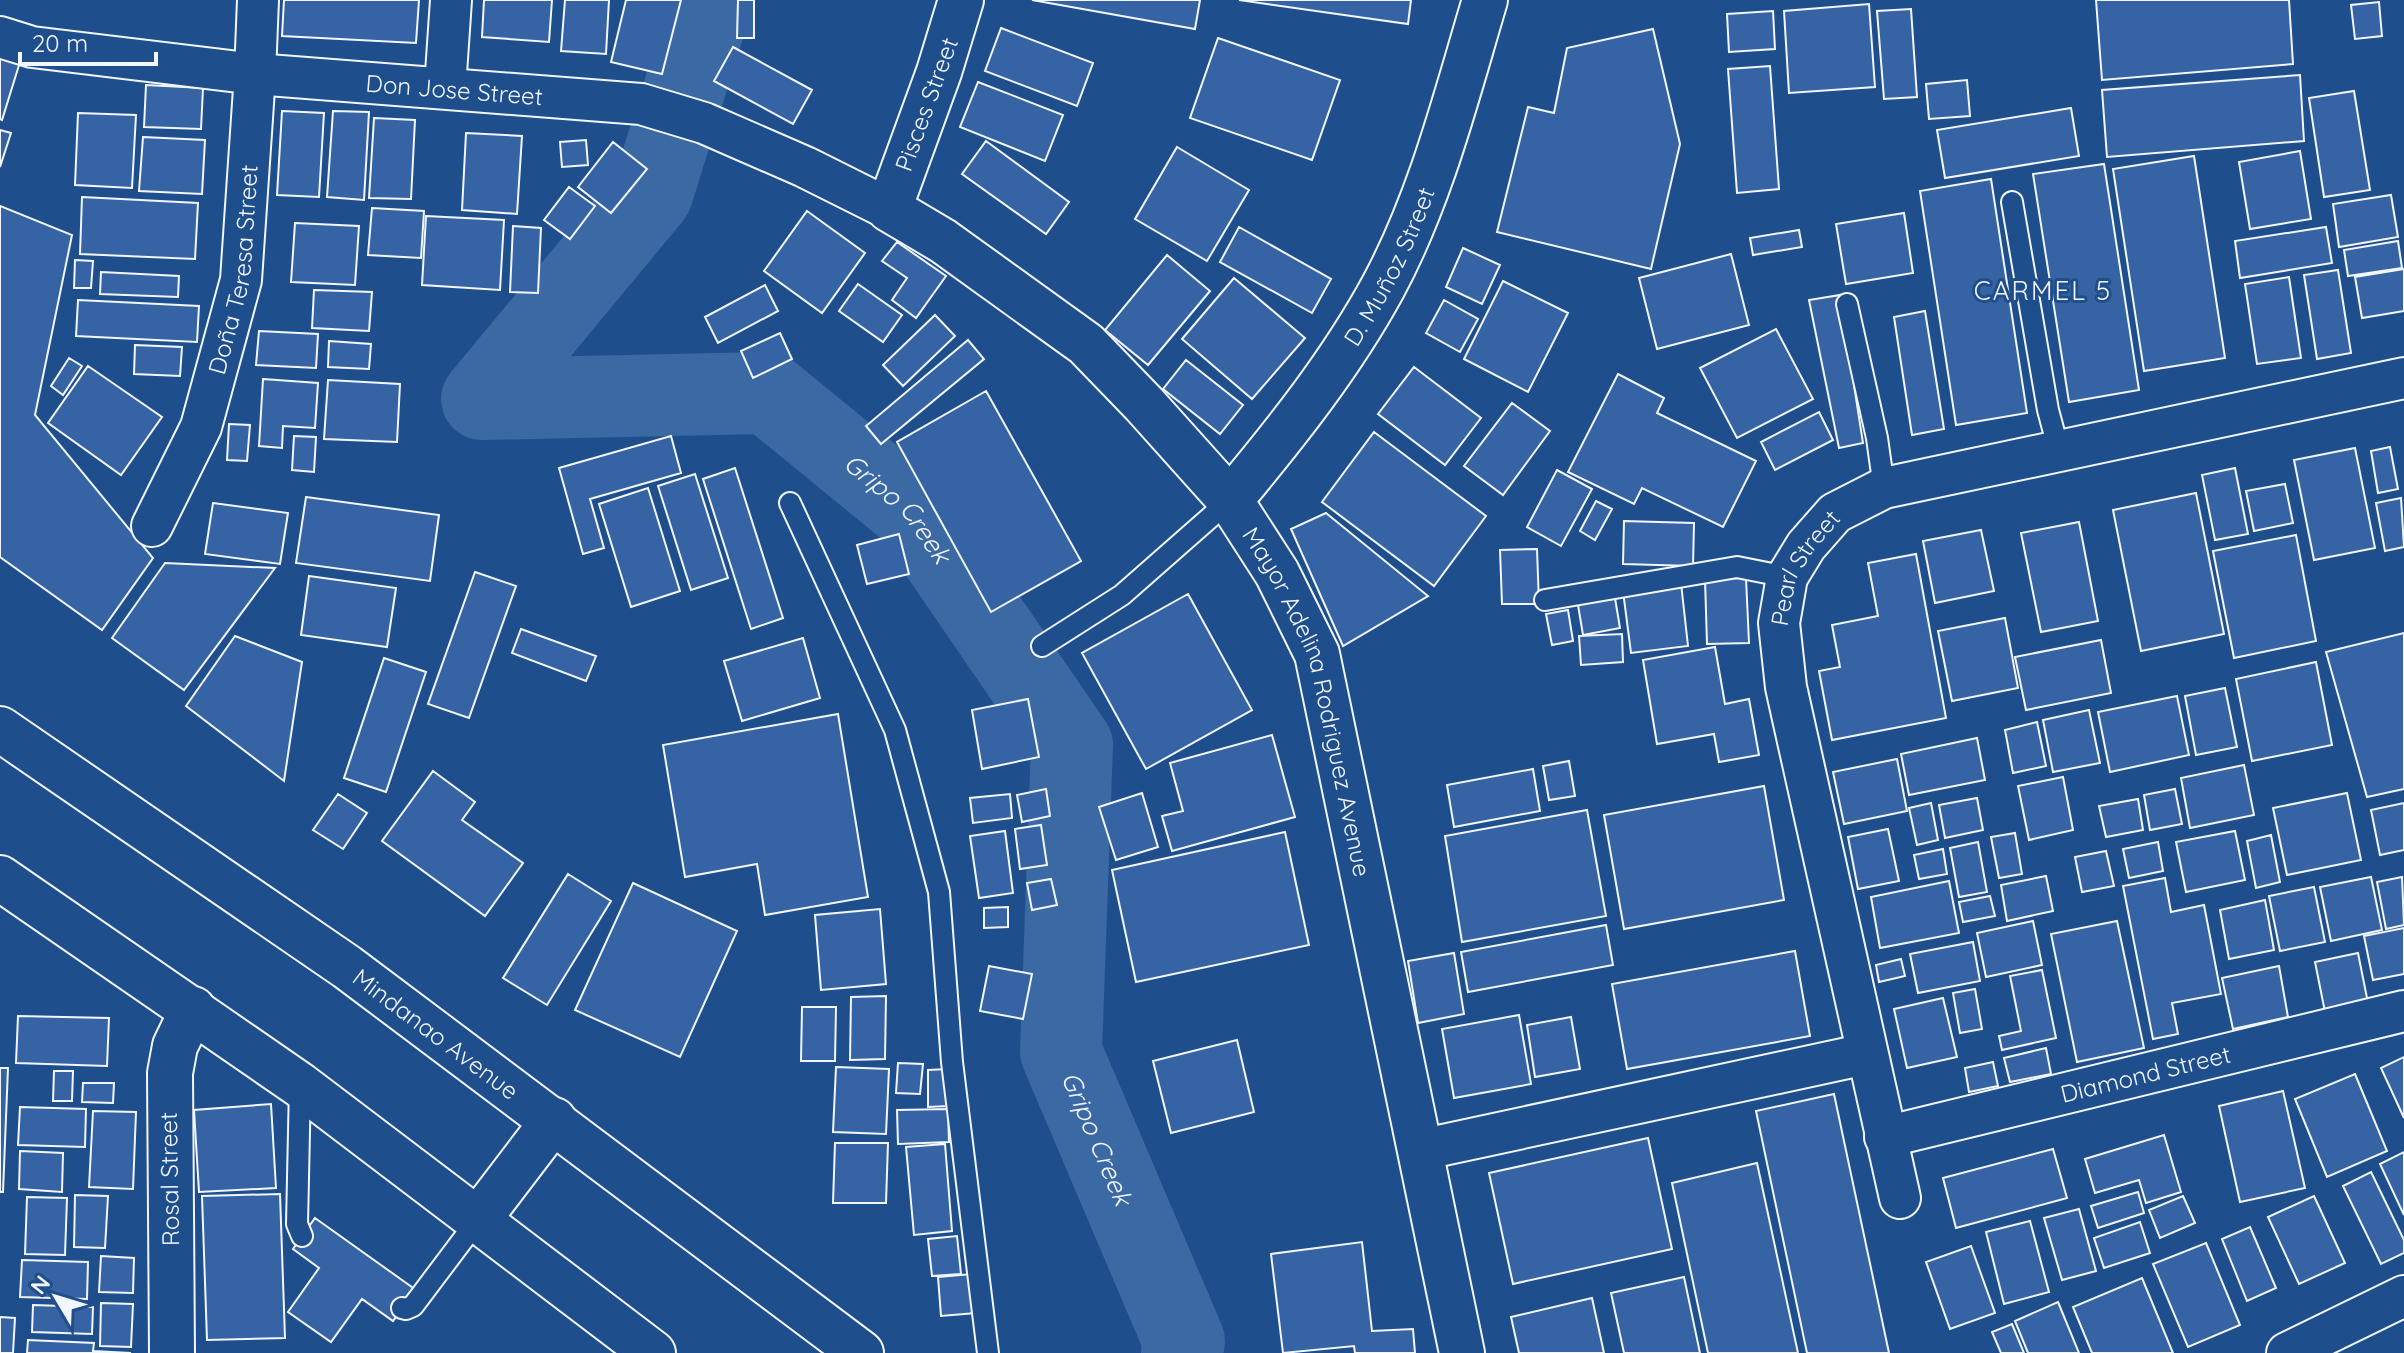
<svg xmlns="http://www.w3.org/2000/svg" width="2404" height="1353" font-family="Quicksand,sans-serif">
<rect width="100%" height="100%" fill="#1f4e8c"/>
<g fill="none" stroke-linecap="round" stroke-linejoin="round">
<path stroke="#3b69a3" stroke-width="82" id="s1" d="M712 0 652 194 482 399 768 393 911 510 1072 745 1061 1052 1184 1341 1182 1353"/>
</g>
<path fill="#3563a3" stroke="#f2f6ff" stroke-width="2" d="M284 0H419L416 43 282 36Z
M484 0H552L549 42 482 37Z
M565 0H609L606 54 561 51Z
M626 0H681L662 74 611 62Z
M738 0H754V38H737Z
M1032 0H1200L1195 29Z
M1239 0H1411L1408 24Z
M2096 0H2289L2293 64 2102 80Z
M2379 2 2382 36 2355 39 2351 5Z
M1869 4 1875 87 1789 93 1784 11Z
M1911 9 1917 97 1884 99 1877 11Z
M1773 11 1775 49 1729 52 1727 14Z
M1001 28 1093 63 1077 106 985 71Z
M1653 29 1680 144 1651 269 1497 232 1528 107 1554 113 1567 48Z
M1218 38 1340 80 1312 160 1190 118Z
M733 47 812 90 793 124 714 81Z
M0 56 20 62 2 120 0 119Z
M1770 66 1779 189 1737 193 1728 69Z
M2300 75 2304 141 2107 157 2102 90Z
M1967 80 1970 116 1929 119 1926 84Z
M978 82 1063 115 1045 161 960 127Z
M146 85 203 88 201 129 144 127Z
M2354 91 2370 190 2324 197 2309 98Z
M2071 108 2079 156 1945 178 1937 130Z
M282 111 324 113 319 197 277 195Z
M333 111 369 112 364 200 327 197Z
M78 113 136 115 132 188 75 185Z
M374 118 415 120 411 199 369 198Z
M0 130 11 133 0 167Z
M466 133 522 136 517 214 462 210Z
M143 137 205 140 202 194 139 191Z
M586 140 588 165 562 167 560 142Z
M986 141 1069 202 1046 234 962 174Z
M613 142 647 169 611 213 578 187Z
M1177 147 1249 190 1207 261 1135 219Z
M2300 151 2311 219 2250 229 2239 162Z
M2194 156 2225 358 2144 371 2113 169Z
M2104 164 2139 390 2069 402 2033 174Z
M1991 179 2027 413 1956 425 1920 191Z
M569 187 595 206 570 239 544 220Z
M2391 195 2398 237 2339 247 2333 204Z
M82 197 198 203 195 259 80 254Z
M0 206 72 235 35 415 153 558 102 630 0 557Z
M372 208 424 211 421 258 368 255Z
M807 211 865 253 822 313 764 271Z
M1904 213 1913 273 1846 284 1836 224Z
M426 216 504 220 500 290 422 285Z
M295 223 359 226 355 285 291 282Z
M513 226 541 228 538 293 510 292Z
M1239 227 1331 279 1312 313 1220 262Z
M2326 227 2332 263 2240 278 2235 241Z
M1799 230 1802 247 1753 255 1750 238Z
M2398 241 2402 268 2348 276 2344 250Z
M897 242 946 276 916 318 892 300 907 278 882 261Z
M1463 248 1500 265 1482 304 1446 287Z
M1731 254 1749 325 1657 349 1639 278Z
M1167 255 1210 291 1148 365 1105 330Z
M75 260 93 261 91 288H74Z
M2404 269V311L2362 318 2355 277Z
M2338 270 2351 353 2317 359 2304 275Z
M101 272 179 276 178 297 100 294Z
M2289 277 2301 358 2257 364 2245 284Z
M1234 278 1305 338 1252 399 1182 339Z
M1503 281 1568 313 1528 392 1464 359Z
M858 284 902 315 883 342 839 311Z
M765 285 778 311 718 343 705 317Z
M314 290 372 292 369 331 312 328Z
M1840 295 1863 443 1839 448 1809 300Z
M78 300 199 306 197 342 76 336Z
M1444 300 1478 319 1460 352 1426 333Z
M1925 311 1944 429 1912 435 1894 317Z
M935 315 955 336 903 386 883 365Z
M1776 329 1813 399 1737 438 1700 368Z
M259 331 318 334 316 368 256 365Z
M780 333 792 359 753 378 741 351Z
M968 340 984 359 881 444 866 426Z
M329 341 371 344 369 369 328 367Z
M135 345 182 347 180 376 134 374Z
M69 358 82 366 63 395 51 386Z
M1186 360 1243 405 1220 434 1163 389Z
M88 366 162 417 121 475 48 423Z
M1414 367 1481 418 1445 465 1378 414Z
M1618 374 1664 398 1657 413 1756 461 1723 527 1642 488 1634 504 1568 472Z
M263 379 318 383 315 428 283 426 282 448 259 446Z
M328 380 400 384 397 442 324 439Z
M986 391 1081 561 991 612 897 442Z
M1512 403 1550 431 1503 495 1464 466Z
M1819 412 1833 440 1775 470 1761 442Z
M229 424 250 425 247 461 227 460Z
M1374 432 1486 516 1434 586 1322 502Z
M294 436 316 437 314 472 292 470Z
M671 436 681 473 590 499 604 548 583 554 559 468Z
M2390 447 2398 489 2378 493 2371 451Z
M2355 448 2375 548 2314 560 2294 460Z
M735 468 783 618 751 629 703 479Z
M2235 468 2248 534 2215 540 2202 475Z
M1557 470 1592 489 1561 546 1527 527Z
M695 474 728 578 691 590 658 486Z
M2285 484 2293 523 2254 531 2246 491Z
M648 488 680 591 631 607 599 504Z
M2196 493 2224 634 2141 651 2113 510Z
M306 497 439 515 430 581 296 563Z
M2401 498 2404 547 2385 551 2376 503Z
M1596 501 1612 509 1595 540 1580 531Z
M213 503 288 513 280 564 205 554Z
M1326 513 1428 596 1343 646 1291 529Z
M1624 521 1694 523 1693 566 1623 564Z
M2079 522 2098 621 2041 632 2021 533Z
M1981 530 1994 591 1935 603 1923 541Z
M899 534 909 574 867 584 857 545Z
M2296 535 2316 641 2234 658 2213 551Z
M1537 549 1539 604H1502L1500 550Z
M1916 554 1946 718 1832 740 1819 671 1840 667 1832 625 1878 616 1868 563Z
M165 563 275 568 184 690 112 638Z
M475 572 516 586 469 718 428 704Z
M309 576 396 588 387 647 301 635Z
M1746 578 1749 643 1707 644 1705 579Z
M1681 583 1688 646 1631 653 1623 591Z
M1614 592 1620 628 1583 635 1577 599Z
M1188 594 1252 710 1146 769 1082 653Z
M1568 610 1573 641 1552 645 1546 614Z
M2005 618 2018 688 1952 701 1938 631Z
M521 629 596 656 586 681 512 653Z
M2404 633V789L2367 797 2326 652Z
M1622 634 1623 662 1581 665 1579 636Z
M235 636 302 662 284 781 186 706Z
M803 638 820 698 742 721 724 661Z
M2101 640 2111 693 2026 710 2015 657Z
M1715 647 1725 704 1749 699 1759 755 1719 762 1714 734 1657 744 1643 660Z
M384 658 426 672 386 792 344 778Z
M2316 662 2332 745 2252 761 2236 679Z
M2225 688 2237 747 2196 755 2185 696Z
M2177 696 2189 755 2110 772 2098 712Z
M1028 699 1039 757 982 769 972 710Z
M2089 710 2100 763 2053 772 2043 720Z
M838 714 868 897 765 915 757 864 685 877 663 745Z
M2037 722 2046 766 2013 773 2005 730Z
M1272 735 1295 817 1172 851 1162 816 1183 811 1170 763Z
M1977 738 1985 780 1909 795 1901 754Z
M1897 759 1907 811 1844 824 1833 772Z
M1569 761 1575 796 1549 800 1543 766Z
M2244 765 2254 815 2190 828 2181 778Z
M1533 769 1540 811 1454 827 1447 785Z
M433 771 475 802 462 820 523 863 485 916 382 841Z
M2063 777 2073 830 2029 840 2018 786Z
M1764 786 1784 900 1624 929 1604 815Z
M1046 789 1050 816 1022 822 1017 795Z
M2175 789 2182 824 2150 830 2144 795Z
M1142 793 1158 847 1116 860 1099 807Z
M2347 793 2361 860 2287 875 2273 808Z
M338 794 367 813 343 849 313 830Z
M1010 794 1012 818 973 823 970 798Z
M1977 798 1983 830 1945 838 1939 805Z
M2138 799 2143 830 2106 837 2099 806Z
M1931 803 1938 840 1917 845 1909 808Z
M2404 803V850L2380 855 2371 810Z
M1587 810 1606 916 1462 942 1445 836Z
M1041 825 1047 865 1020 869 1015 829Z
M1888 829 1899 881 1858 889 1848 837Z
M1005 831 1013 893 979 898 970 836Z
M2235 831 2245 880 2186 892 2176 842Z
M1285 832 1309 945 1136 982 1112 870Z
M2015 833 2022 874 1999 878 1991 837Z
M2271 835 2280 882 2256 888 2247 841Z
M1978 842 1987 892 1959 897 1950 848Z
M2158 842 2163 871 2129 878 2123 849Z
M1943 849 1947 874 1919 879 1914 855Z
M2106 851 2114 886 2082 892 2075 857Z
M568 874 611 901 547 1005 503 978Z
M2046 876 2053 911 2007 921 2001 885Z
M2371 877 2382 930 2331 941 2320 887Z
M2402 877 2404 925 2386 929 2377 882Z
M2165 878 2171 912 2204 905 2221 994 2172 1003 2178 1034 2153 1039 2123 886Z
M1051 879 1057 905 1032 910 1027 883Z
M1949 881 1959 933 1880 948 1871 897Z
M633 883 737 931 680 1057 575 1010Z
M2314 887 2325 942 2280 951 2269 896Z
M1990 896 1995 916 1963 922 1959 902Z
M2265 900 2274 950 2229 959 2220 910Z
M1008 907V927L984 928V908Z
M880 909 886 984 821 990 815 915Z
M2033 921 2042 965 1986 977 1977 933Z
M2117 921 2144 1048 2077 1062 2051 934Z
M1606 925 1613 965 1468 992 1461 952Z
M2404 928V974L2373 980 2364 936Z
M1973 942 1980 981 1918 993 1910 954Z
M1795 951 1810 1036 1627 1069 1612 984Z
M1454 953 1464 1014 1418 1023 1408 961Z
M2358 953 2368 1003 2325 1012 2315 962Z
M1901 959 1905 976 1879 982 1876 965Z
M989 966 1032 974 1023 1019 980 1011Z
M2279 966 2288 1017 2233 1029 2222 978Z
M2042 970 2056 1038 2002 1050 1999 1036 2021 1031 2010 976Z
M1975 989 1982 1029 1960 1033 1953 993Z
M886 996 885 1059 850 1060 851 997Z
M1943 998 1957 1057 1907 1068 1894 1009Z
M802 1007H836L835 1061H801Z
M1519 1015 1531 1084 1454 1098 1442 1029Z
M18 1016 109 1018 107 1066 16 1063Z
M1571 1017 1580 1069 1535 1077 1527 1025Z
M1237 1040 1254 1112 1171 1133 1153 1061Z
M2046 1048 2051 1074 2010 1082 2004 1058Z
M2404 1057V1118L2381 1068Z
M1993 1062 1998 1086 1969 1092 1965 1068Z
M898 1063 923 1064 920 1094 896 1093Z
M836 1067 889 1069 886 1134 833 1132Z
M0 1068H8L3 1192H0Z
M948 1069V1106L928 1107V1070Z
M54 1071H73L72 1101H53Z
M2355 1074 2387 1151 2327 1177 2295 1099Z
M83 1083H114L113 1103 82 1102Z
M2283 1091 2305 1188 2240 1202 2219 1106Z
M1834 1094 1889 1353H1807L1756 1111Z
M271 1104 276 1188 199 1192 194 1110Z
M20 1107 86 1109 85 1147 18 1145Z
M948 1109 949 1142 898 1144 897 1110Z
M93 1111 136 1112 133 1189 89 1187Z
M2164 1135 2181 1192 2146 1203 2139 1180 2095 1193 2085 1159Z
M1648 1138 1672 1249 1513 1284 1489 1173Z
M835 1143H888L886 1203H833Z
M945 1144 952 1231 914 1235 906 1147Z
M2053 1149 2067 1198 1956 1228 1943 1178Z
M20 1151 63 1153 62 1192 19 1189Z
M2404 1152V1215L2380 1164Z
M1757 1163 1798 1353H1708L1672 1183Z
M2371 1172 2404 1240V1253L2381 1264 2343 1186Z
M2138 1192 2144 1213 2098 1228 2091 1206Z
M280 1194 285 1338 207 1340 202 1196Z
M75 1195 108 1196 105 1248 74 1247Z
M2183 1196 2195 1223 2160 1238 2149 1210Z
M2314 1196 2345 1263 2299 1284 2268 1217Z
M27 1197 67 1198 65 1255 25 1254Z
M2079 1209 2096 1271 2062 1280 2044 1218Z
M315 1218 416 1290 393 1321 362 1299 331 1342 288 1312 319 1268 293 1249Z
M2030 1221 2049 1292 2004 1304 1986 1232Z
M2140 1222 2150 1253 2104 1268 2094 1238Z
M2250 1227 2276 1288 2247 1301 2222 1239Z
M957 1236 961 1274 932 1276 928 1239Z
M1362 1242 1372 1331 1413 1329 1415 1353H1355L1354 1346 1283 1353 1271 1254Z
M2206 1243 2240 1325 2188 1347 2153 1264Z
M1971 1246 1995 1313 1950 1329 1926 1262Z
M101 1256 134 1258 133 1293 99 1292Z
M22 1260 88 1262 87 1299 20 1297Z
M972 1274 976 1313 941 1316 938 1277Z
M1684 1277 1700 1353H1624L1611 1293Z
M2142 1278 2173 1353H2092L2073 1307Z
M1592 1298 1604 1353H1519L1511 1317Z
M2058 1302 2079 1353H2028L2015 1321Z
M101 1303 133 1304 131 1347 100 1346Z
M33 1305 93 1307 92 1334 32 1332Z
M0 1317 15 1318 13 1353H0Z
M2012 1324 2024 1353H2001L1992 1332Z
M28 1340 94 1343 93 1351 131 1353H27Z"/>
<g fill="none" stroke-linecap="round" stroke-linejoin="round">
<g stroke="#f2f6ff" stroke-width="24">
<path id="lane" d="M2012 202 2048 410 2059 451
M1847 304 1877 438 1884 488
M790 503 895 730 939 892 952 1062 988 1353
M1545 600 1737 567 1787 577
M1042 646 1122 595 1230 500
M300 1085 297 1224 302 1236
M402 1308 406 1309 413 1306 477 1221"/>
</g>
<g stroke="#f2f6ff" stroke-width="44">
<g id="street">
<path id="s2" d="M0 37 32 47 255 74 641 104 704 123 805 167 889 209"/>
<path d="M445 88 451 0"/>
<path id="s3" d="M152 526 201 427 241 280 255 74 258 0"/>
<path id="s4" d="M1885 1137 2404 1011"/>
<path d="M1420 1150 1866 1054"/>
<path id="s5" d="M1900 1198 1786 687 1779 623 1787 577 1806 546 1835 513 1884 488 2404 378"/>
<path d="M2287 1353 2404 1296"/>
</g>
</g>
<g stroke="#f2f6ff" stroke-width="48">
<g id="secondary">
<path id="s6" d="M961 0 939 72 889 209 943 241 1086 344 1144 404 1230 500 1277 573 1317 654 1462 1353"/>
<path id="s7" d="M1230 500C1286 433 1341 364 1383 287 1431 198 1456 97 1485 0"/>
<path d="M172 1353 170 1073 175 1046 193 1009"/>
</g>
</g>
<g stroke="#f2f6ff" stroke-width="48">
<g id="primary">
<path id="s8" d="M0 729 347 967 861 1353"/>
<path d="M0 878 300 1085 653 1353"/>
<path d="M477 1221 554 1120"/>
</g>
</g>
<use href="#lane" stroke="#1f4e8c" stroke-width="20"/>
<use href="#street" stroke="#1f4e8c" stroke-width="40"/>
<use href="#secondary" stroke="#1f4e8c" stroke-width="44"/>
<use href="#primary" stroke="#1f4e8c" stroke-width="44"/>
</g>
<g text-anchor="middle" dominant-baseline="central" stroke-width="6" stroke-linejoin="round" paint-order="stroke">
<g font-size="24" fill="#f2f6ff" stroke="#1f4e8c">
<text stroke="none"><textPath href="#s2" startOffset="458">Don Jose Street</textPath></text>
<text transform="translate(926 104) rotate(-70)">Pisces Street</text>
<text stroke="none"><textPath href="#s7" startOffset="284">D. Muñoz Street</textPath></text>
<text stroke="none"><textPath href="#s3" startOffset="272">Doña Teresa Street</textPath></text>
<text stroke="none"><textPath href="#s5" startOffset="650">Pearl Street</textPath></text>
<text stroke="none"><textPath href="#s6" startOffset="892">Mayor Adelina Rodriguez Avenue</textPath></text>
<text stroke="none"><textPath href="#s8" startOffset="532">Mindanao Avenue</textPath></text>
<text stroke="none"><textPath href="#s4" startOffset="268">Diamond Street</textPath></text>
<text transform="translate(169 1179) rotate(-91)">Rosal Street</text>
</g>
<g font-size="26" letter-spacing="2" fill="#f2f6ff" stroke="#1f4e8c">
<text x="2043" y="290">CARMEL 5</text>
</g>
<g font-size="26" font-style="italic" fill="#f2f6ff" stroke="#1f4e8c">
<text stroke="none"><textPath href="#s1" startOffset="930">Gripo Creek</textPath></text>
<text stroke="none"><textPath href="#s1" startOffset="1626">Gripo Creek</textPath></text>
</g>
</g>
<g transform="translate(56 1297) rotate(308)" stroke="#1f4e8c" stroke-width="6" paint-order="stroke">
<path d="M0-6L14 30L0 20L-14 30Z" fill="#f2f6ff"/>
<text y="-12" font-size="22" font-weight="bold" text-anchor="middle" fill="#f2f6ff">N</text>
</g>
<path d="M20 52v12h136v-12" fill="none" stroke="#f2f6ff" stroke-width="4"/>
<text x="32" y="52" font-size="24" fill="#f2f6ff" stroke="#1f4e8c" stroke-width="6" paint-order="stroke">20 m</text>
</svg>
